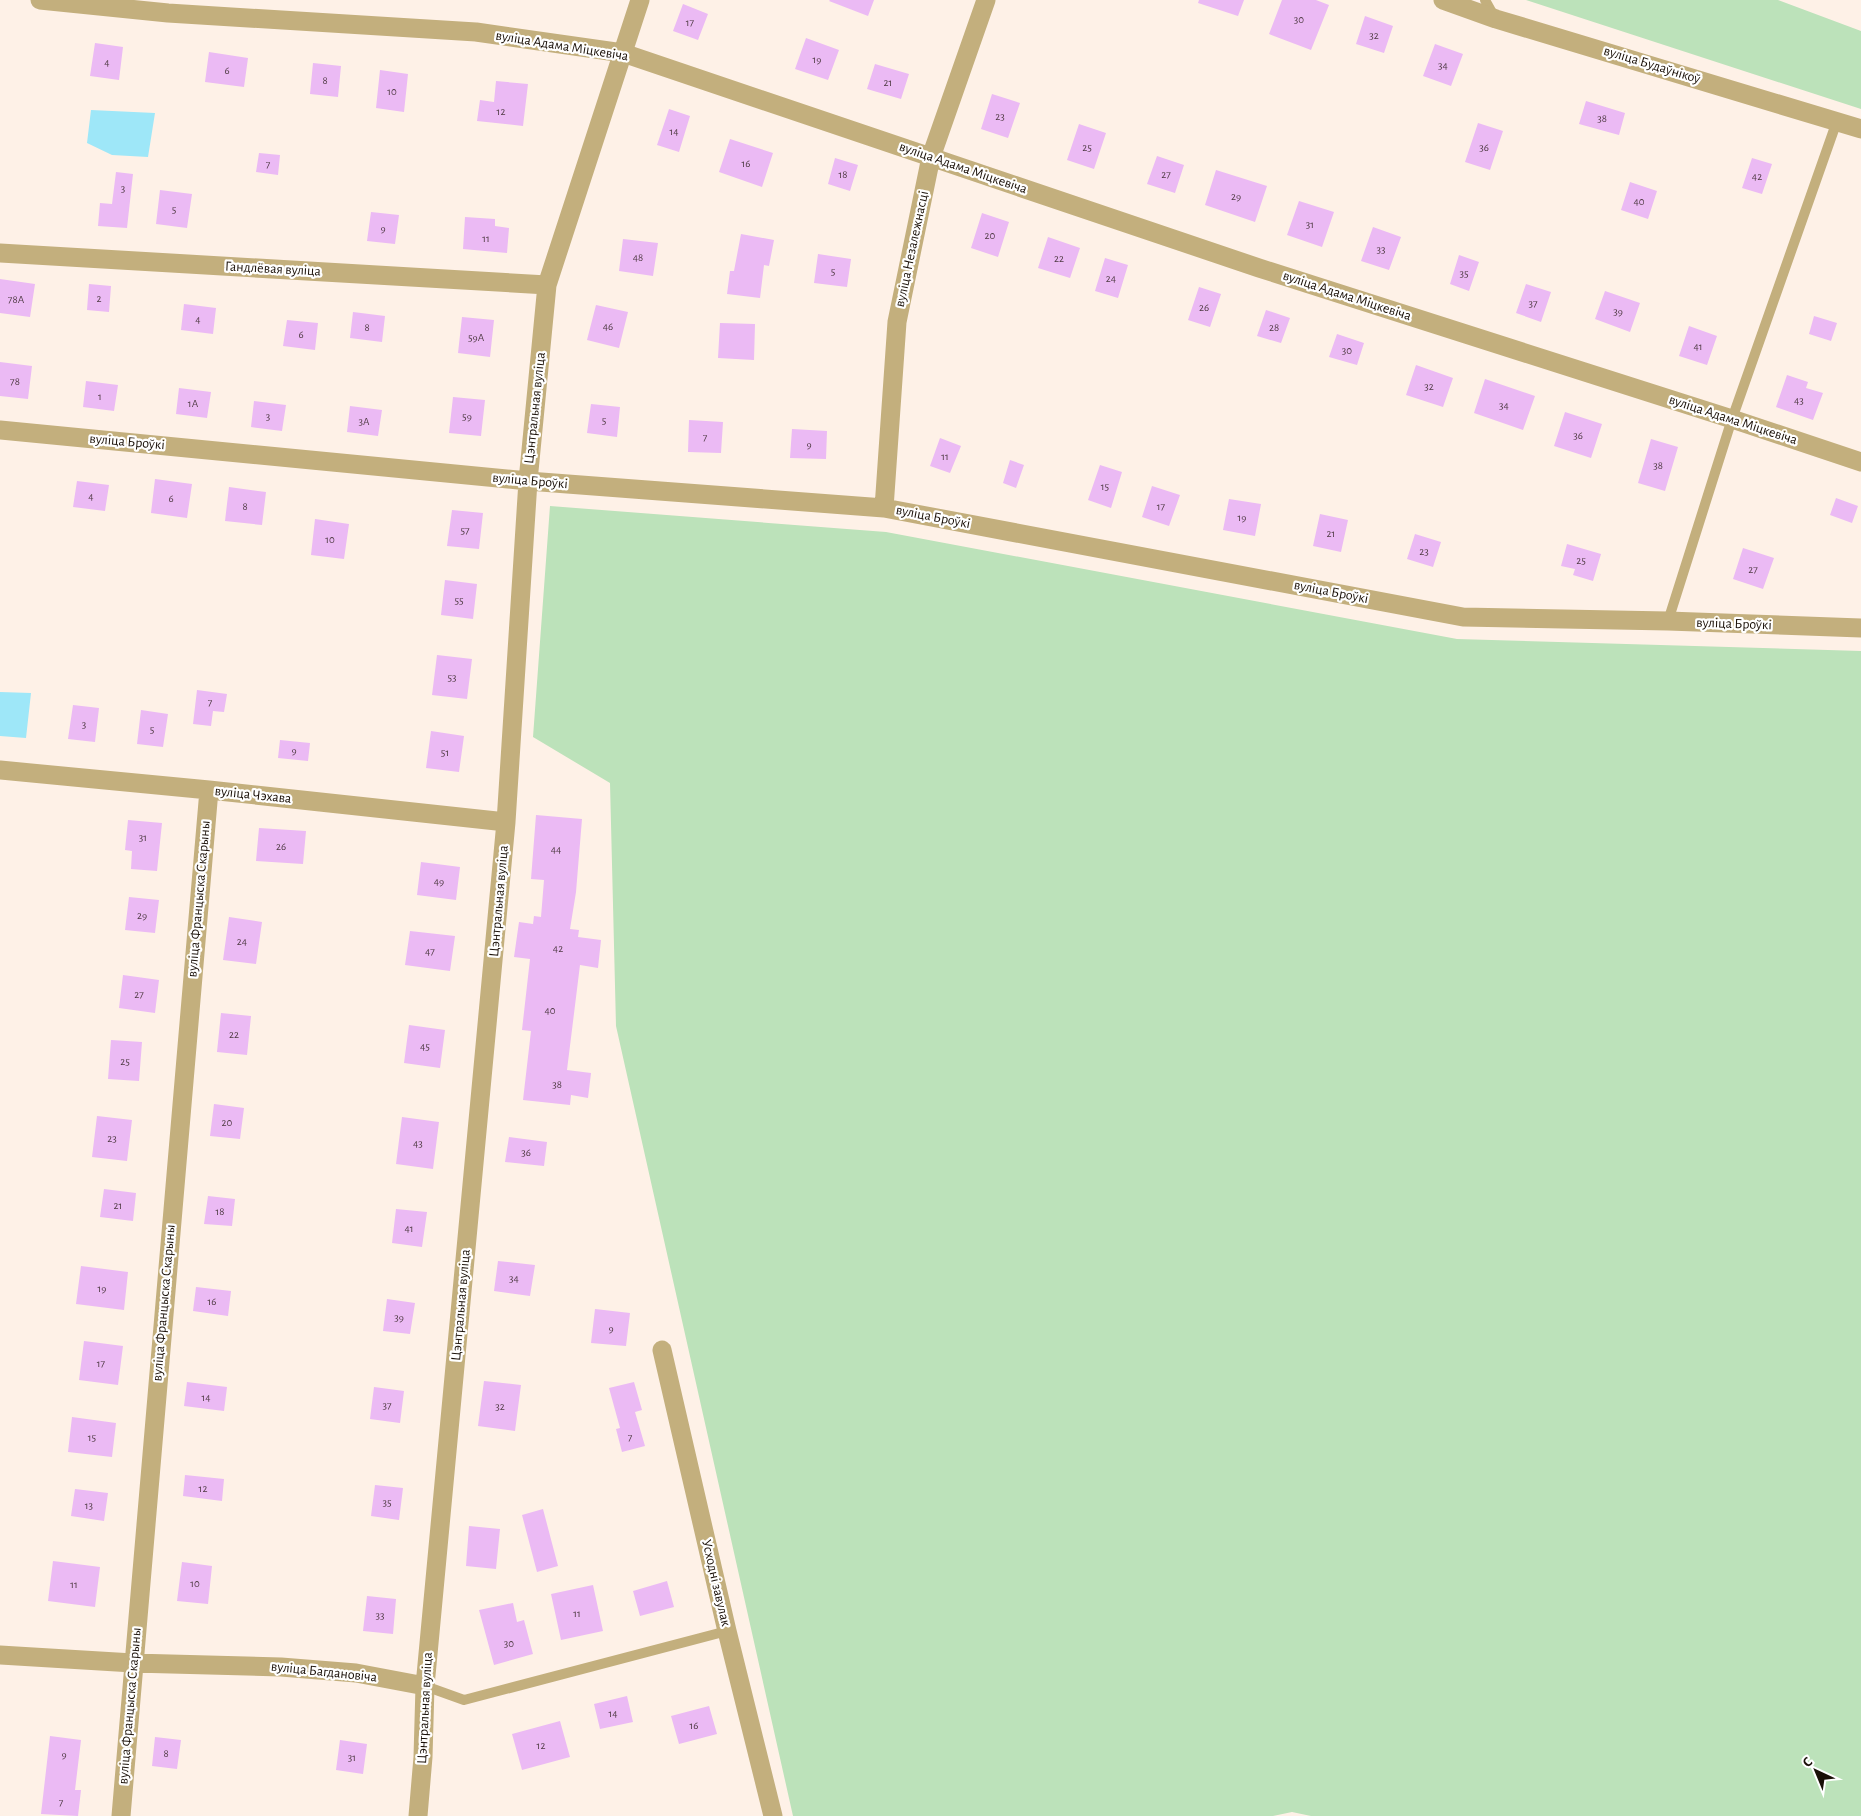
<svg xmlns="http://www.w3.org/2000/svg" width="1861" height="1816" font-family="'Alegreya Sans',sans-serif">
<rect width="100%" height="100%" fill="#fef1e7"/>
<path fill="#bce2ba" d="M1526 0H1778L1861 31V109Z
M550 506 886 532 1457 639 1861 651V1816H1311L1292 1812 1273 1816H793L616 1026 610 783 533 737Z"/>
<path fill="#9ee7f8" d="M91 110 155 113 148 157 112 155 87 143Z
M0 692 31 693 26 738 0 736Z"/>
<path fill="#ebbaf4" d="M830 0H874L868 16 829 1Z
M1199 0H1244L1238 16 1198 3Z
M1282 0H1316L1329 5 1311 50 1269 34Z
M683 4 708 14 698 40 673 31Z
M1365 16 1393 26 1384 53 1356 44Z
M806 38 839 50 828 80 795 69Z
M95 43 123 47 119 80 90 76Z
M1435 44 1463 54 1451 86 1423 76Z
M209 52 248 58 244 87 205 82Z
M313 63 341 66 338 97 310 94Z
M875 64 909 74 901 99 867 89Z
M380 70 408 74 404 112 376 108Z
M496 81 528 84 523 126 477 121 480 100 494 102Z
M992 94 1020 103 1008 138 981 129Z
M1586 101 1625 113 1619 135 1579 124Z
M669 109 690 116 679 152 657 145Z
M1478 123 1503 131 1490 170 1465 162Z
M1079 124 1106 133 1094 169 1067 160Z
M730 139 773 153 762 187 719 172Z
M259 153 280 155 278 175 256 172Z
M1157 156 1184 165 1175 193 1147 184Z
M835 158 858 165 850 191 828 184Z
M1752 158 1772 164 1762 194 1742 188Z
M1216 170 1267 186 1255 222 1205 205Z
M116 172 133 174 127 228 98 226 100 203 112 204Z
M1630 182 1657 191 1648 219 1621 210Z
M160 190 192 194 187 228 156 224Z
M1299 201 1334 212 1322 247 1287 235Z
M371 212 399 215 395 244 367 241Z
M982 213 1009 222 998 257 971 248Z
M465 217 495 219V226L509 228 507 253 463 249Z
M1373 227 1401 237 1389 270 1361 261Z
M741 234 774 240 769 266 764 265 760 298 727 294 730 271H734Z
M1048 237 1080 248 1070 278 1038 268Z
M623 239 658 243 653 276 619 271Z
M818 254 851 259 847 287 814 283Z
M1459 255 1479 262 1469 291 1450 284Z
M1105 258 1128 265 1118 298 1095 291Z
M0 279 35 284 30 317 0 313Z
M89 284 111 286 109 312 87 310Z
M1526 284 1551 292 1541 322 1516 313Z
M1199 287 1221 294 1210 327 1188 320Z
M1605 291 1640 303 1630 332 1595 319Z
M184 304 216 308 213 334 181 330Z
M596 305 628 312 619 348 587 340Z
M1266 310 1290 318 1281 343 1257 336Z
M353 312 385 316 382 342 350 338Z
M1814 316 1837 323 1831 341 1809 334Z
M462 317 494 320 490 357 458 353Z
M287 320 318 323 315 350 283 346Z
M720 323 755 324 754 360 718 358Z
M1689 326 1717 336 1707 365 1679 356Z
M1337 334 1364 343 1357 365 1329 357Z
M0 362 32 366 28 399 0 396Z
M1416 365 1453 378 1443 407 1406 395Z
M1787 375 1808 382 1806 388 1823 393 1813 420 1776 407Z
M1485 379 1535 396 1523 430 1474 413Z
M86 381 118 385 114 411 83 407Z
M179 388 211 392 207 418 176 414Z
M453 397 485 400 481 436 449 433Z
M254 401 286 405 282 431 251 427Z
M591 404 620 407 617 437 587 433Z
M350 406 382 410 378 436 347 432Z
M1565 412 1602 424 1591 458 1554 446Z
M689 420 723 422 721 453 688 452Z
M792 429 827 431 826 459 790 458Z
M940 438 961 446 950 473 930 466Z
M1651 439 1678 447 1665 491 1638 483Z
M1010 460 1024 465 1016 488 1003 483Z
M1100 465 1122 472 1111 508 1088 500Z
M155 479 192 484 187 518 151 513Z
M77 481 109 485 105 511 73 507Z
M1152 486 1180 495 1169 526 1142 517Z
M229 487 266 492 262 525 225 521Z
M1836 498 1858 506 1852 523 1830 515Z
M1229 499 1261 504 1255 536 1223 530Z
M452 510 483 513 479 549 447 546Z
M1320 514 1348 520 1341 552 1313 546Z
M315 519 349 524 344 559 311 555Z
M1415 534 1441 542 1433 567 1407 559Z
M1567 544 1601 554 1593 581 1573 575 1575 569 1561 566Z
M1743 548 1774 558 1763 589 1733 579Z
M445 580 477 584 473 619 441 615Z
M437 655 472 659 467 699 432 695Z
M197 690 227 694 224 712 213 711 211 726 193 724Z
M73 705 99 708 95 742 68 739Z
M141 710 168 714 163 747 137 744Z
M431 731 464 736 459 772 426 768Z
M280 740 310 743 308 761 278 758Z
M536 815 582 819 576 892 570 929 579 930 578 937 601 940 598 968 580 965 567 1070 591 1073 588 1098 571 1095 570 1105 523 1100 531 1031 522 1030 530 959 514 957 519 922 533 924 534 916 541 917 544 880 531 879Z
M128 820 162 823 157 871 131 869 132 851 125 850Z
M259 828 306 831 303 864 256 861Z
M421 862 460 867 456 900 417 895Z
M129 897 159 900 155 933 125 930Z
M229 917 262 922 256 964 223 960Z
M410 931 455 936 450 971 405 965Z
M123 975 159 980 155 1013 119 1008Z
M221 1013 251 1016 247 1055 217 1052Z
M409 1025 445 1030 440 1068 404 1063Z
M111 1040 142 1042 139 1081 108 1079Z
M214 1104 244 1108 240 1139 210 1136Z
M97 1116 132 1120 127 1161 92 1157Z
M402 1117 439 1122 433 1169 396 1164Z
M509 1137 547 1142 544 1166 505 1162Z
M104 1189 136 1193 133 1221 100 1217Z
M208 1196 235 1199 232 1226 204 1224Z
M396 1209 427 1212 422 1247 392 1243Z
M498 1261 535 1265 530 1296 494 1291Z
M81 1266 128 1272 124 1310 76 1304Z
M196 1287 231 1291 228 1316 193 1311Z
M387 1299 415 1303 410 1334 383 1331Z
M595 1309 630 1313 626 1346 591 1343Z
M84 1341 123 1346 118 1385 79 1380Z
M484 1381 521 1385 515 1431 478 1426Z
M187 1382 227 1387 224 1411 184 1406Z
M634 1382 642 1410 635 1412 645 1446 622 1452 616 1429 620 1428 609 1388Z
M374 1387 404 1391 400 1423 370 1419Z
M72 1417 116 1423 112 1457 68 1452Z
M185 1475 224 1479 222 1501 183 1496Z
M375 1485 403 1488 399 1520 371 1516Z
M75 1489 108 1493 104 1521 71 1516Z
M543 1509 558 1566 537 1572 522 1515Z
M469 1526 500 1529 496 1569 466 1566Z
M53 1561 100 1567 95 1607 48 1601Z
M182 1562 212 1566 208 1604 177 1601Z
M667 1581 674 1607 640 1616 633 1591Z
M593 1585 603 1631 561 1640 551 1594Z
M367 1596 396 1599 393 1634 363 1631Z
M513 1603 517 1622 524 1620 533 1654 494 1665 479 1610Z
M627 1696 633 1722 600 1729 594 1704Z
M709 1706 717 1734 679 1744 671 1716Z
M560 1721 570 1757 522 1770 512 1734Z
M50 1736 81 1740 75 1790H81L78 1816 41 1814Z
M155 1737 181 1740 177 1769 152 1766Z
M340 1740 367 1744 363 1774 336 1770Z"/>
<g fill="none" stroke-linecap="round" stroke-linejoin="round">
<path stroke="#c3af7d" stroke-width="10" d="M1485 0 1495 18
M1668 621 1732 419 1837 121
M425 1686 464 1700 727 1631"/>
<path stroke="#c3af7d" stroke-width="19" d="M40 0 168 13 476 32 623 53 1259 268 1732 419 1861 462
M1443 0 1496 19 1861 129
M0 253 547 285
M0 430 528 481 884 508 1463 617 1668 621 1861 628
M884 508 897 322 931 157 986 0
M0 770 209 790 506 822
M662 1350 727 1631 773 1816
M0 1655 133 1663 281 1667 356 1673 425 1686
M121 1816 209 790
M418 1816 423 1757 425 1686 506 822 528 481 547 285 640 0"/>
</g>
<g text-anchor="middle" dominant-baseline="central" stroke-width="4.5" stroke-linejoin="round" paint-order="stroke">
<g font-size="11" fill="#4e3a42">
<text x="1299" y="19">30</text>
<text x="690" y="22">17</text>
<text x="1374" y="35">32</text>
<text x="817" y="59">19</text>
<text x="107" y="62">4</text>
<text x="1443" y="65">34</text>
<text x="227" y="70">6</text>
<text x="325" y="80">8</text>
<text x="888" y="82">21</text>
<text x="392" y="91">10</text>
<text x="501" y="111">12</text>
<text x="1000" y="116">23</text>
<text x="1602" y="118">38</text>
<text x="674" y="131">14</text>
<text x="1087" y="147">25</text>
<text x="1484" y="147">36</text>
<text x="746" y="163">16</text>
<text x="268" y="164">7</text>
<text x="843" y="174">18</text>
<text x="1166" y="174">27</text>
<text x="1757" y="176">42</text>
<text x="123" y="188">3</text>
<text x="1236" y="196">29</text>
<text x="1639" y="201">40</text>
<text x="174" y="209">5</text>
<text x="1310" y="224">31</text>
<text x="383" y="228">9</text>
<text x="990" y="235">20</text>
<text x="486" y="238">11</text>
<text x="1381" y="249">33</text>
<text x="638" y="257">48</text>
<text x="1059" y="258">22</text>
<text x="833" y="271">5</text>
<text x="1464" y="273">35</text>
<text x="1111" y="278">24</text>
<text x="99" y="298">2</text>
<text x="16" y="299">78А</text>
<text x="1533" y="303">37</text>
<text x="1204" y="307">26</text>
<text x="1618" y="311">39</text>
<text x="198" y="319">4</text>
<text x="608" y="326">46</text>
<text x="367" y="327">8</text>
<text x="1274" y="327">28</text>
<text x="301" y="334">6</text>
<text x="476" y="337">59А</text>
<text x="1698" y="346">41</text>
<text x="1347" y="350">30</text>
<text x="15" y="381">78</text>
<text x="1429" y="386">32</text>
<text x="100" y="396">1</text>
<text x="1799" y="400">43</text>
<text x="193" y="403">1А</text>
<text x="1504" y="405">34</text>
<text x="268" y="416">3</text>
<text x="467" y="416">59</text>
<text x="604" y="420">5</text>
<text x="364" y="421">3А</text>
<text x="1578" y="435">36</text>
<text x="705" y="437">7</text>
<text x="809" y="444">9</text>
<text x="945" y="456">11</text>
<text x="1658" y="465">38</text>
<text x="1105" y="486">15</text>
<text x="91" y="496">4</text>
<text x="171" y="498">6</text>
<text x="245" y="506">8</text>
<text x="1161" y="506">17</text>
<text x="1242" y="517">19</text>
<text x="465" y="530">57</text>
<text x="1331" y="533">21</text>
<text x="330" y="539">10</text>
<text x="1424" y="551">23</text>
<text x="1581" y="560">25</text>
<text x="1753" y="569">27</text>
<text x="459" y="600">55</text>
<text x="452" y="677">53</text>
<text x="210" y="702">7</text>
<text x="84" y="724">3</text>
<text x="152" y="729">5</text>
<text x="294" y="750">9</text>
<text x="445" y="752">51</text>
<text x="143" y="837">31</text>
<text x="281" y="846">26</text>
<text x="556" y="849">44</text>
<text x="439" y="881">49</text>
<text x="142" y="915">29</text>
<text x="242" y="941">24</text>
<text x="558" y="948">42</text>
<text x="430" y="951">47</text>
<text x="139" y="994">27</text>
<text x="550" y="1010">40</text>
<text x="234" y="1034">22</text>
<text x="425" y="1046">45</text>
<text x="125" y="1061">25</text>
<text x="557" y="1084">38</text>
<text x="227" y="1122">20</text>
<text x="112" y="1138">23</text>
<text x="418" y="1143">43</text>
<text x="526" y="1152">36</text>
<text x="118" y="1205">21</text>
<text x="220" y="1211">18</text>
<text x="409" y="1228">41</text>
<text x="514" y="1278">34</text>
<text x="102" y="1288">19</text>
<text x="212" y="1301">16</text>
<text x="399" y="1317">39</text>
<text x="611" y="1328">9</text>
<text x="101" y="1363">17</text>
<text x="206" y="1397">14</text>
<text x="387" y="1405">37</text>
<text x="500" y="1406">32</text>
<text x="92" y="1437">15</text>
<text x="630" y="1437">7</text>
<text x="203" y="1488">12</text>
<text x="387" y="1502">35</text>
<text x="89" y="1505">13</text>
<text x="195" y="1583">10</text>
<text x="74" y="1584">11</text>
<text x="577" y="1613">11</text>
<text x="380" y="1615">33</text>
<text x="509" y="1643">30</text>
<text x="613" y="1713">14</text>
<text x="694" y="1725">16</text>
<text x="541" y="1745">12</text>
<text x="166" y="1753">8</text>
<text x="64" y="1754">9</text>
<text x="352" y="1757">31</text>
<text x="61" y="1802">7</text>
</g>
<g font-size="14" fill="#190f07" stroke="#fff">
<text transform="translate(562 46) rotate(9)">вуліца Адама Міцкевіча</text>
<text transform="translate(1652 65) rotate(17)">вуліца Будаўнікоў</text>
<text transform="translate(963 168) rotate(19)">вуліца Адама Міцкевіча</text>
<text transform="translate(912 249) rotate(-78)">вуліца Незалежнасці</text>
<text transform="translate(273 269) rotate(3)">Гандлёвая вуліца</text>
<text transform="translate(1347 296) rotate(18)">вуліца Адама Міцкевіча</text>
<text transform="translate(535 408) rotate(-84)">Цэнтральная вуліца</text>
<text transform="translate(1733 420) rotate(18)">вуліца Адама Міцкевіча</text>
<text transform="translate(127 442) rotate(5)">вуліца Броўкі</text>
<text transform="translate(530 481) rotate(5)">вуліца Броўкі</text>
<text transform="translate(933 517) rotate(11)">вуліца Броўкі</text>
<text transform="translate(1331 592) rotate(11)">вуліца Броўкі</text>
<text transform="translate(1734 624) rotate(2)">вуліца Броўкі</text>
<text transform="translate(253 795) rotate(6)">вуліца Чэхава</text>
<text transform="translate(199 899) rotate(-85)">вуліца Францыска Скарыны</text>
<text transform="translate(499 901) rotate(-85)">Цэнтральная вуліца</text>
<text transform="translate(164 1303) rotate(-85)">вуліца Францыска Скарыны</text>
<text transform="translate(461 1305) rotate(-85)">Цэнтральная вуліца</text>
<text transform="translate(716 1583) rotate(77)">Усходні завулак</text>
<text transform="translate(324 1672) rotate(6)">вуліца Багдановіча</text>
<text transform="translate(130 1706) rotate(-85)">вуліца Францыска Скарыны</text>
<text transform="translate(425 1708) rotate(-87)">Цэнтральная вуліца</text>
</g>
</g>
<g transform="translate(1816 1771) rotate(316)" stroke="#ffffff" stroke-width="4" paint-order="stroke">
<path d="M0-4L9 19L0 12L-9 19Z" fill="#190f07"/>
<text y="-8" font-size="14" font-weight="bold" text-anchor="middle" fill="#190f07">С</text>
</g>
</svg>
